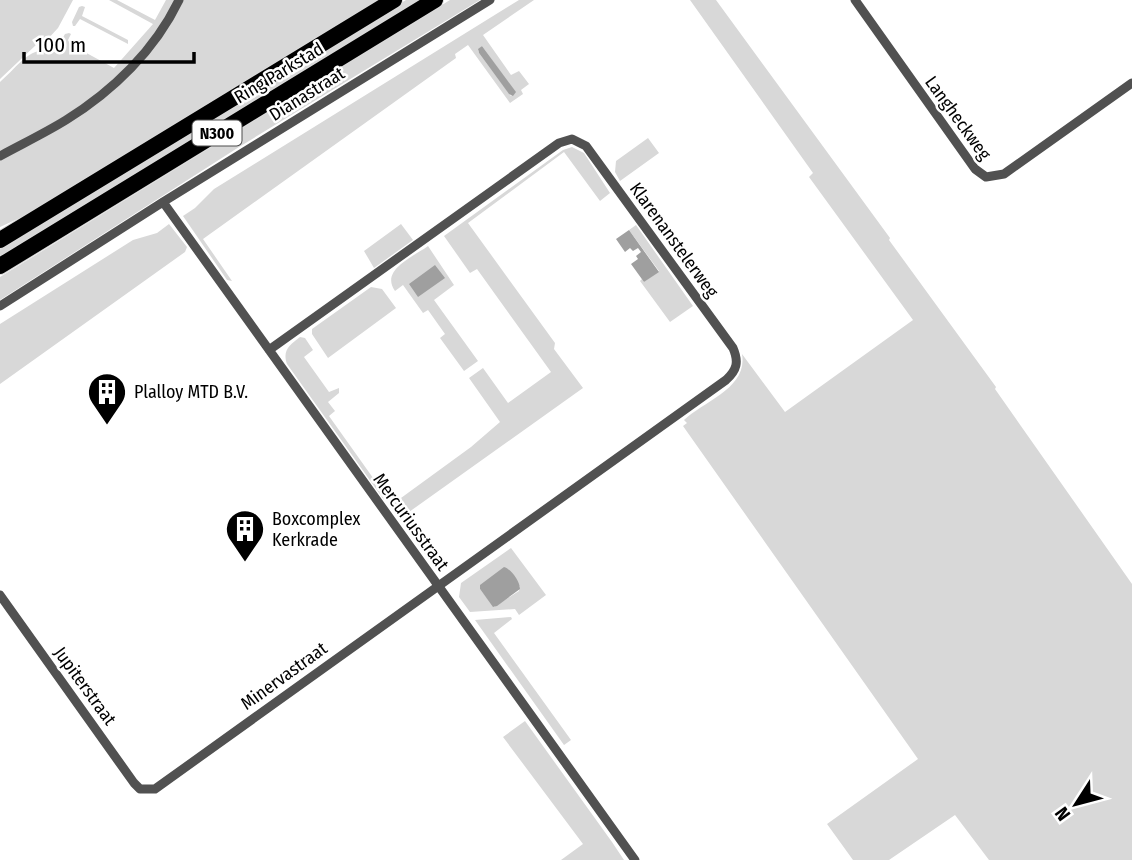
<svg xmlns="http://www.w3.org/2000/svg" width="1132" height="860" font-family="'Fira Sans Condensed',sans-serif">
<rect width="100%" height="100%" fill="#fff"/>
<path fill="#d8d8d8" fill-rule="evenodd" d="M0 0H73L58 28 46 41 44 47 37 44 0 79Z
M109 0H117L155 20 166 0H176C161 24 146 50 126 70 89 105 44 129 0 153V82C17 68 31 43 55 52L65 34 69 33 71 34 68 40 70 44 114 68 153 24Z
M182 0H378L33 212 0 227V159L101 99Z
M406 0H424L0 259V247Z
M450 0H480L239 147 0 300V277Z
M519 0H534L483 35 511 75 519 71 529 84 521 90 523 94 510 103 468 45 455 54 456 58 203 239 232 281 227 280 183 216 195 208 214 189ZM482 46 515 92 511 96 479 53 478 50Z
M690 0H716L890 238 889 240 996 387 995 389 1132 584V860H989L955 815 889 860H853L827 824 918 759 683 426 687 423 684 420C704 401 748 388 742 354L785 412 913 320 809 177 813 173Z
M82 6 85 7 82 16 128 40V44L80 19 75 26H73L72 22 79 7Z
M648 138 659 153 620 181 615 172 616 161Z
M572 147 584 153 610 193 600 201 564 152 468 223 555 343 554 349 583 388 402 517 436 565 435 568 390 506 471 447 500 422 469 378 483 368 508 403 551 372 477 269 470 273 444 236 563 150Z
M169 224 187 247 185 252 0 384V324L133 240 157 233Z
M401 224 413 240 374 268 364 251Z
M636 225 693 306 670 322 640 281 642 279 644 282 659 271 629 230Z
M428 246 454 285 434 300 478 361 464 371 440 338 445 334 428 310 423 313 403 285 395 291C380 270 413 257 428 246Z
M371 287 382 289 396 308 328 358 312 334V329Z
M300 337 305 338 313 350 304 357 329 392 339 388V393L328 402 335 411 329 416 388 499 384 500 287 364C282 350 290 345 300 337Z
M511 548 546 595 519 615 515 609 470 612 459 597 461 583ZM520 586 519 591 494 607 480 589Z
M511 617 512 619 494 633 571 740 564 745 475 620Z
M525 721 612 842 624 860H561L583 844 503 737Z"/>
<path fill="#9f9f9f" d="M482 46 516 92 513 96 509 94 479 53 478 49Z
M629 230 659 272 644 282 631 264 638 259 636 256 641 252 638 248 633 251 630 248 625 252 616 239Z
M435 265 445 278 418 297 409 284Z
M504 567C511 569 520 581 520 589L497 606 493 607 480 589V585Z"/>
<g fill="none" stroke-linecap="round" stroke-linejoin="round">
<g stroke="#dbdbdb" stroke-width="18">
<path id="highway" d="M0 240 394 0
M0 266 435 0"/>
</g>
<path stroke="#515151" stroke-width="9" d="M855 0 975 169 986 177 1004 174 1132 83
M0 156C22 144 45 133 66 120 113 91 155 50 179 0
M163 202 635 860
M0 306 163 202 490 0
M0 595 134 783 140 789H155L726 380C737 370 739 362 733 348L586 146 572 139 559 143 269 350"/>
<use href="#highway" stroke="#000" stroke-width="16"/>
</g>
<defs>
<g id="building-pin" transform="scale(2.0125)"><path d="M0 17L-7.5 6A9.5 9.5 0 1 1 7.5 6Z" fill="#000" stroke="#fff"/><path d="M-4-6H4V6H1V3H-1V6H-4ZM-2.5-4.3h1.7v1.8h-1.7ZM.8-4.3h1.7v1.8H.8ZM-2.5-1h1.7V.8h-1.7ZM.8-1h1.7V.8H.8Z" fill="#fff"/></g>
</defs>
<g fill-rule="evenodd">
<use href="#building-pin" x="107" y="392"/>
<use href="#building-pin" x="245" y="529"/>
</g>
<g text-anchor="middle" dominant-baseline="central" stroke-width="5" stroke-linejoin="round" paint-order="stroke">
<rect fill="#fff" stroke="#4c4c4c" stroke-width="2" x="192.5" y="120.5" width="49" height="25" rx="5"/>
<g font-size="16" font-weight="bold" fill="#000">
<text x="217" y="133">N300</text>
</g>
<g font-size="18" fill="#000" stroke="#fff">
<text transform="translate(279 73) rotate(-31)">Ring Parkstad</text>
<text transform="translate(307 94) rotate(-32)">Dianastraat</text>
<text transform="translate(958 118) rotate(54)">Langheckweg</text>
<text transform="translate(674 240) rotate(54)">Klarenanstelerweg</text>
<text transform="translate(411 522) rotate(54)">Mercuriusstraat</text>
<text transform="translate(284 676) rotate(-36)">Minervastraat</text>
<text transform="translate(85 686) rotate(54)">Jupiterstraat</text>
</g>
<g font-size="18" fill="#000" stroke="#fff" text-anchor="start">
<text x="134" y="392">Plalloy MTD B.V.</text>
<text x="272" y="519">Boxcomplex<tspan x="272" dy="21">Kerkrade</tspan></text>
</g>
</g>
<g transform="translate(1076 804) rotate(234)" stroke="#ffffff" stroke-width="5" paint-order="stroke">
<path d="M0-5L12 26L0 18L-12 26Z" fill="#000000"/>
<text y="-10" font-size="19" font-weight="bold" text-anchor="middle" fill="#000000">N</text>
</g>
<path d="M24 52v10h170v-10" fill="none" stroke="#000000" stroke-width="3.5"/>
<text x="35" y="52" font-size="21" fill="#000000" stroke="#ffffff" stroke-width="5" paint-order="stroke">100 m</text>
</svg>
